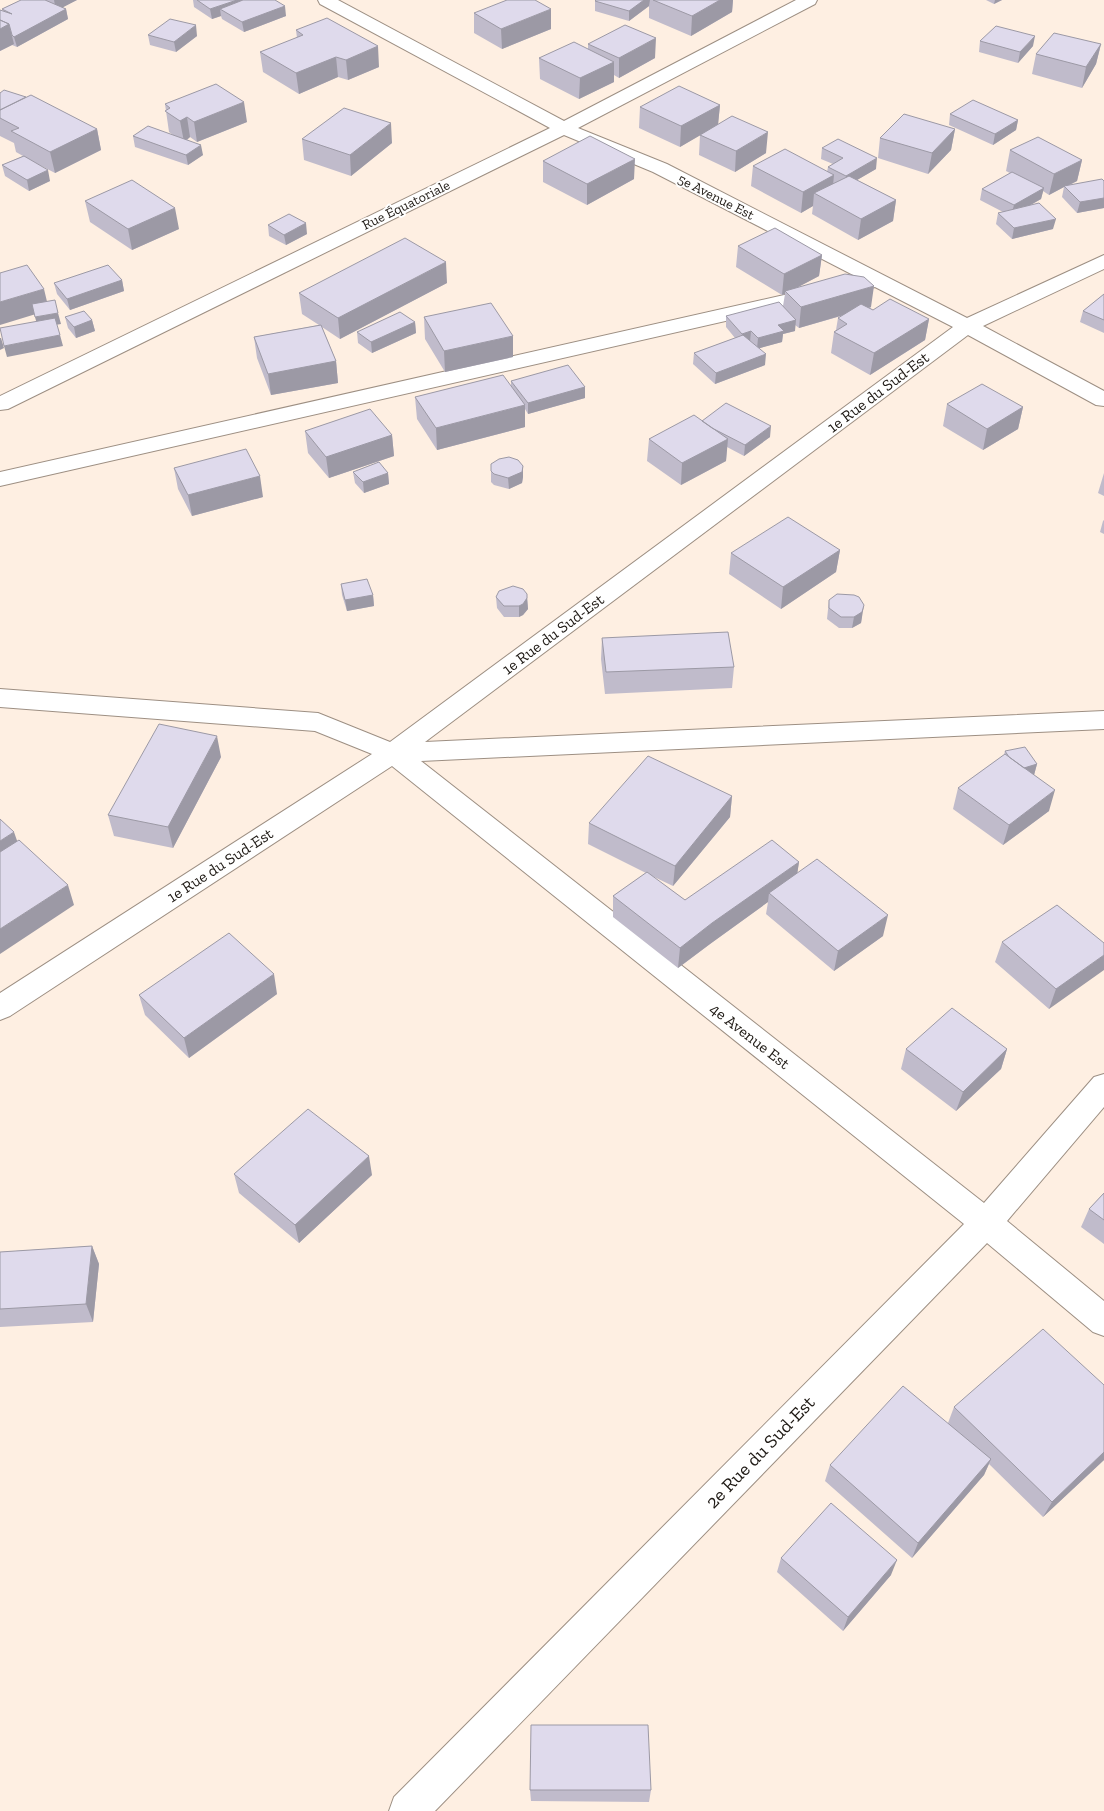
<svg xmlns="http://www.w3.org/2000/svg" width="1104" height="1811" font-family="'Zilla Slab',serif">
<rect width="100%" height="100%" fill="#feefe2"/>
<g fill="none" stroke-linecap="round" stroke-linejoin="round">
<g stroke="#9d8f83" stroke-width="2">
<path id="minor" d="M318 0H338L564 121 796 0H817L815 4 578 128 667 164 967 318 1104 255V269L983 326 1104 391V406L1096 405 968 335 425 742 1104 711V729L421 761 984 1203 1094 1077 1104 1074V1107L1007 1221 1104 1301V1336L1093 1332 987 1243 435 1811H389L394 1797 964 1224 392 766 10 1016 0 1020V993L372 754 315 731 0 707V689L318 713 390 742 953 327 875 287 0 486V472L859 278 653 172 564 135 8 409 0 410V396L550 128 320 4Z"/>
</g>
<use href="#minor" fill="#fff" fill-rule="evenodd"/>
</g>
<path fill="#c0bbcb" d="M21 0H77L62 7 66 9 68 19 17 47 12 45 0 51V10L3 11 2 9Z
M193 0H275L286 16 244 32 222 19 221 16 212 19 194 7Z
M596 0H733L732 12 691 36 649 18V6L629 21 595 11V1Z
M986 0H1002L994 4Z
M474 13 551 29 502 49 474 33Z
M296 30 379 67 348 80 338 77 299 94 263 72 260 52 297 38Z
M148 35 197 36 176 52 150 45Z
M980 41 1033 46 1018 63 979 52Z
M588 44 655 58 619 78 614 75V82L579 99 540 79 539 58 588 49Z
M1101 44 1096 64 1082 88 1032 74 1036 54Z
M0 93 97 129 101 150 55 173 28 159 50 181 29 191 5 176 2 165 23 156 16 152 14 143 0 136Z
M165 104 247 122 197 142 190 137 187 140 203 155 188 165 135 147 133 136 173 135 169 132Z
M720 105 718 124 766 153 735 172 699 155 700 135 680 147 639 128 640 107Z
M950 114 1018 120 1016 130 993 145 949 125Z
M955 129 951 150 928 174 878 158 880 138Z
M302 139 392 143 351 176 304 160Z
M822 148 876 169 857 180 896 200 893 221 858 240 812 214 813 206 801 213 751 186 753 166 827 172 828 167 833 164 821 159Z
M1010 150 1082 160 1077 181 1068 186 1104 181V208L1077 213 1062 197 1064 187 1049 195 1043 191 1041 199 1029 206 1053 229 1012 239 996 224 998 213 1003 212 980 200 982 189 1010 173 1006 171Z
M543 161 634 179 587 205 543 182Z
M85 201 179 229 132 250 90 222Z
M268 225 307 234 286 245 269 236Z
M738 246 822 255 819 276 798 287 871 307 870 308 873 310 929 319 925 340 870 375 831 353 834 332 836 330 838 318 841 316 799 328 795 325V331L783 334 782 342 759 348 765 365 715 384 693 364 694 353 735 338 726 327V316L783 306 785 294 782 295 736 267Z
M122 280 124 291 70 310 57 294 54 283Z
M447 283 340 339 322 327 336 361 338 383 271 395 257 358 254 337 319 325 302 314 299 293Z
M1104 294V333L1080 322 1083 311Z
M65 317 92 320 95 331 76 338 68 328Z
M424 317 513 336V357L445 372 425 339Z
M415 322 416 333 372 353 358 343 357 332Z
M511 381 585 387V398L528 414 525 409V427L437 450 417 419 415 397 511 386Z
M947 404 1023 407 1018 429 983 450 943 426Z
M702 421 770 437 744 456 727 447 726 461 681 485 647 461 649 439Z
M305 431 392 435 394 456 329 478 308 453Z
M174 468 263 497 192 516 178 489Z
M491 471 523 477 522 483 509 489 494 485 491 482Z
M353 472 388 473 389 484 364 493 355 483Z
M1104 473V496L1098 493Z
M1104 520V534L1100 532 1103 521Z
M840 550 836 572 781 609 729 574 731 553Z
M341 584 373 595 374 606 347 611 342 595Z
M527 594 528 609 523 615 519 617H504L497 608 496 597Z
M829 600 862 616 861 623 852 628H839L827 619Z
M602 638 734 667 732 688 605 694 601 659Z
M1005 751 1037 764 1034 775 1049 811 1003 845 953 809 958 788 1004 755Z
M221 757 173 848 114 836 108 815Z
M732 796 730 817 673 886 650 875 685 900 799 862 797 874 883 936 834 971 766 914 768 902 710 944 678 968 613 917V896L646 873 588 844 589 823Z
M1002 942 1104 943 1049 1009 995 962Z
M277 994 189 1058 145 1015 139 995Z
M906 1049H1007L1001 1069 956 1111 901 1069Z
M234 1174 372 1175 299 1243 239 1193Z
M1104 1193V1244L1081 1227 1089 1209Z
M92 1246 99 1264 93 1322 0 1327V1252Z
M1104 1385V1460L1043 1517 989 1464 984 1475 912 1558 825 1481 830 1465 948 1423 954 1407Z
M781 1558 891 1575 843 1631 777 1572Z
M530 1790H651L649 1802 531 1801Z"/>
<path fill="#9c99a5" d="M54 0H77L56 11Z
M237 0H243L220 9 221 16 212 19 210 9Z
M644 0H650L649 6 629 21V11Z
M720 0H733L732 12 691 36 692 16Z
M995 0H1002L994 4Z
M285 6 286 16 244 32 242 22Z
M66 9 68 19 17 47 14 37Z
M551 9V29L502 49 501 29Z
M9 24 14 44 0 51V29Z
M196 25 197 36 176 52 174 42Z
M1035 36 1033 46 1018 63 1020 52Z
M656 38 655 58 619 78V58Z
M1101 44 1096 64 1082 88 1086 67Z
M378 46 379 67 348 80 346 60Z
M336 57 338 77 299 94 296 73Z
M614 62V82L579 99 580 78Z
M244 102 247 122 197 142 194 122Z
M720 105 718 125 680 147 681 126Z
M187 117 190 137 184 142 180 121Z
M1018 120 1016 130 993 145 995 134Z
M391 123 392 143 351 176 350 155Z
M97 129 101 150 55 173 50 152Z
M955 129 951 150 928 174 932 153Z
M768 132 766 153 735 172 736 151Z
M201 145 203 155 188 165 186 155Z
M877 158 876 169 845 187 846 176Z
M635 159 634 179 587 205V184Z
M1082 160 1077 181 1065 187 1064 186V187L1049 195 1054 174Z
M48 170 50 181 29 191 27 180Z
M834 175 832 196 814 193 813 206 801 213 803 192Z
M1044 188 1041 199 1011 216 1014 205Z
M1104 198V208L1077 213 1080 202Z
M896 200 893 221 858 240 861 219Z
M175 208 179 229 132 250 128 229Z
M1056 219 1053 229 1012 239 1014 228Z
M306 223 307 234 286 245 284 235Z
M822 255 819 276 787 293 785 291V294L782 295 784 274Z
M446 262 447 283 340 339 338 318Z
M122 280 124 291 70 310 67 299Z
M874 286 871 307 799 328 801 307Z
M44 289 49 310 0 325V302Z
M58 313 61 324 38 328 35 317Z
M929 319 925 340 870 375 874 353Z
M92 320 95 331 76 338 74 327Z
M796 320 795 331 783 334 782 342 757 349 758 338 778 325Z
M415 322 416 333 372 353 371 342Z
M751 331 750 342 741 345 742 334Z
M60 335 63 346 7 357 4 346Z
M513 336V357L445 372 444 351Z
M0 338H1L4 348 0 350Z
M766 354 765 365 715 384 716 373Z
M336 361 338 383 271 395 268 374Z
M585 387V398L528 414V403Z
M525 405V427L437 450 436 428Z
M1023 407 1018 429 983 450 987 429Z
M771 426 770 437 744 456 745 445Z
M392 435 394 456 329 478 326 457Z
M728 439 726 461 681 485 682 463Z
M523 466V477L522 483 509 489 508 478Z
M388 473 389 484 364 493 363 482Z
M260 476 263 497 192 516 188 495Z
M840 550 836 572 781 609 783 587Z
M373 595 374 606 347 611 345 600Z
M527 598 528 609 523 615 519 617V606Z
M864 605 861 623 852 628 854 617Z
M217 736 221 757 173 848 168 827Z
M1037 764 1034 775 1017 769Z
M1055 790 1049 811 1003 845 1009 825Z
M732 796 730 817 673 886 675 866Z
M14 832 21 852 0 867V841Z
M799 862 796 882 769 893 768 902 710 944 678 968 680 948 712 923Z
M68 885 74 905 0 954V929Z
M888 915 883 936 834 971 838 951Z
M1104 955V970L1049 1009 1056 989Z
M274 974 277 994 189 1058 184 1038Z
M1007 1049 1001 1069 956 1111 963 1092Z
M369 1156 372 1175 299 1243 295 1225Z
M92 1246 99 1264 93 1322 86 1304Z
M1104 1452V1460L1043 1517 1052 1502Z
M991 1459 984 1475 912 1558 918 1543Z
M897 1560 891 1575 843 1631 848 1617Z"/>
<path fill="#dfdaec" stroke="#9c99a5" d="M21 0H45L66 9 14 37 12 35 9 24 0 20V10L12 14 2 9Z
M197 0H237L210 9Z
M243 0H275L285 6 242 22 220 9Z
M507 0H535L551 9 501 29 474 13Z
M596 0H644L629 11 595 1Z
M653 0H720L692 16Z
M327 18 378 46 346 60 336 57 296 73 260 52 303 35 296 30Z
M170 19 196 25 174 42 148 35Z
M0 20 9 24 0 29Z
M625 25 656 38 619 58 588 44Z
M996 26 1035 36 1020 52 980 41Z
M1054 33 1101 44 1086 67 1036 54Z
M574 42 614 62 580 78 539 58Z
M216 84 244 102 194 122 187 117 180 121 165 111 170 108 165 104Z
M679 86 720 105 681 126 640 107Z
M4 90 26 97 0 110V93Z
M31 95 97 129 50 152 11 131 19 128 0 118V110Z
M973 100 1018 120 995 134 950 114Z
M344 108 391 123 350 155 302 139Z
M904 114 955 129 932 153 880 138Z
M732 116 768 132 736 151 700 135Z
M148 126 201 145 186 155 133 136Z
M590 136 635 159 587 184 543 161Z
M1038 137 1082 160 1054 174 1010 150Z
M838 139 877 158 846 176 828 167 843 158 822 148Z
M785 149 834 175 803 192 753 166Z
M24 156 48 170 27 180 2 165Z
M1012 172 1044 188 1014 205 982 189Z
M849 176 896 200 861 219 814 193Z
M1102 179 1104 181V198L1080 202 1064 186Z
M132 180 175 208 128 229 85 201Z
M1039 203 1056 219 1014 228 998 213Z
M289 214 306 223 284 235 268 225Z
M775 228 822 255 784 274 738 246Z
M405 238 446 262 338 318 299 293Z
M27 265 44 289 0 302V273Z
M108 265 122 280 67 299 54 283Z
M845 274 864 277 874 286 801 307 785 291Z
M1104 294V320L1083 311Z
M890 299 929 319 874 353 834 332 847 324 838 318 861 304 873 310Z
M55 300 58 313 35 317 32 304Z
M779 302 796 320 778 325 784 331 758 338 751 331 742 334 726 316Z
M491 303 513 336 444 351 424 317Z
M84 311 92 320 74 327 65 317Z
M400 312 415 322 371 342 357 332Z
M55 318 60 335 4 346 0 328Z
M321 325 336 361 268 374 254 337Z
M743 335 766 354 716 373 694 353Z
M568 365 585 387 528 403 511 381Z
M503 375 525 405 436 428 415 397Z
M982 384 1023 407 987 429 947 404Z
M726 403 771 426 745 445 712 428 702 421Z
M370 409 392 435 326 457 305 431Z
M694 415 728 439 682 463 649 439Z
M246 449 260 476 188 495 174 468Z
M509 457 518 460 523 466 522 472 508 478 494 474 491 471V464L499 459Z
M379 462 388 473 363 482 353 472Z
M788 517 840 550 783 587 731 553Z
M367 579 373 595 345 600 341 584Z
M513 586 523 589 527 594V598L523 604 519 606H504L496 597 499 591Z
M837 594 854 595 859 597 864 605 862 612 854 617H841L829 608V600Z
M728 632 734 667 606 672 602 638Z
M159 724 217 736 168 827 108 815Z
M1025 747 1037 764 1024 768 1009 757 1005 751Z
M1005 754 1055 790 1009 825 958 788Z
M648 756 732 796 675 866 589 823Z
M0 819 14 832 0 841Z
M19 840 68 885 0 929V852Z
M772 840 799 862 712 923 680 948 613 896 647 872 685 900Z
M817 859 888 915 838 951 769 893Z
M1057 905 1104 943V955L1056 989 1002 942Z
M229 933 274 974 184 1038 139 995Z
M952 1008 1007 1049 963 1092 906 1049Z
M308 1109 369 1156 295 1225 234 1174Z
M1104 1193V1220L1089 1209Z
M92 1246 86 1304 0 1309V1252Z
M1043 1329 1104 1385V1452L1052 1502 954 1407Z
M903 1386 991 1459 918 1543 830 1465Z
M831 1503 897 1560 848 1617 781 1558Z
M531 1725H648L651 1790H530Z"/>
<g text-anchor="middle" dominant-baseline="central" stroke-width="4" stroke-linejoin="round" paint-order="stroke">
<g font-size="14" fill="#1e1914" stroke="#fff">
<text transform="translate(716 197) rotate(27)">5e Avenue Est</text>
<text transform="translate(406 205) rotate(-26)">Rue Équatoriale</text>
</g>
<g font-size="16" fill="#1e1914" stroke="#fff">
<text transform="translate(878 392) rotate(-37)">1e Rue du Sud-Est</text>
<text transform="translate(553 634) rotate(-37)">1e Rue du Sud-Est</text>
<text transform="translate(220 865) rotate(-33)">1e Rue du Sud-Est</text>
<text transform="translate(750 1036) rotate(38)">4e Avenue Est</text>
</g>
<g font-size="19" fill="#1e1914" stroke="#fff">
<text transform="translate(760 1452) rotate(-46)">2e Rue du Sud-Est</text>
</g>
</g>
</svg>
